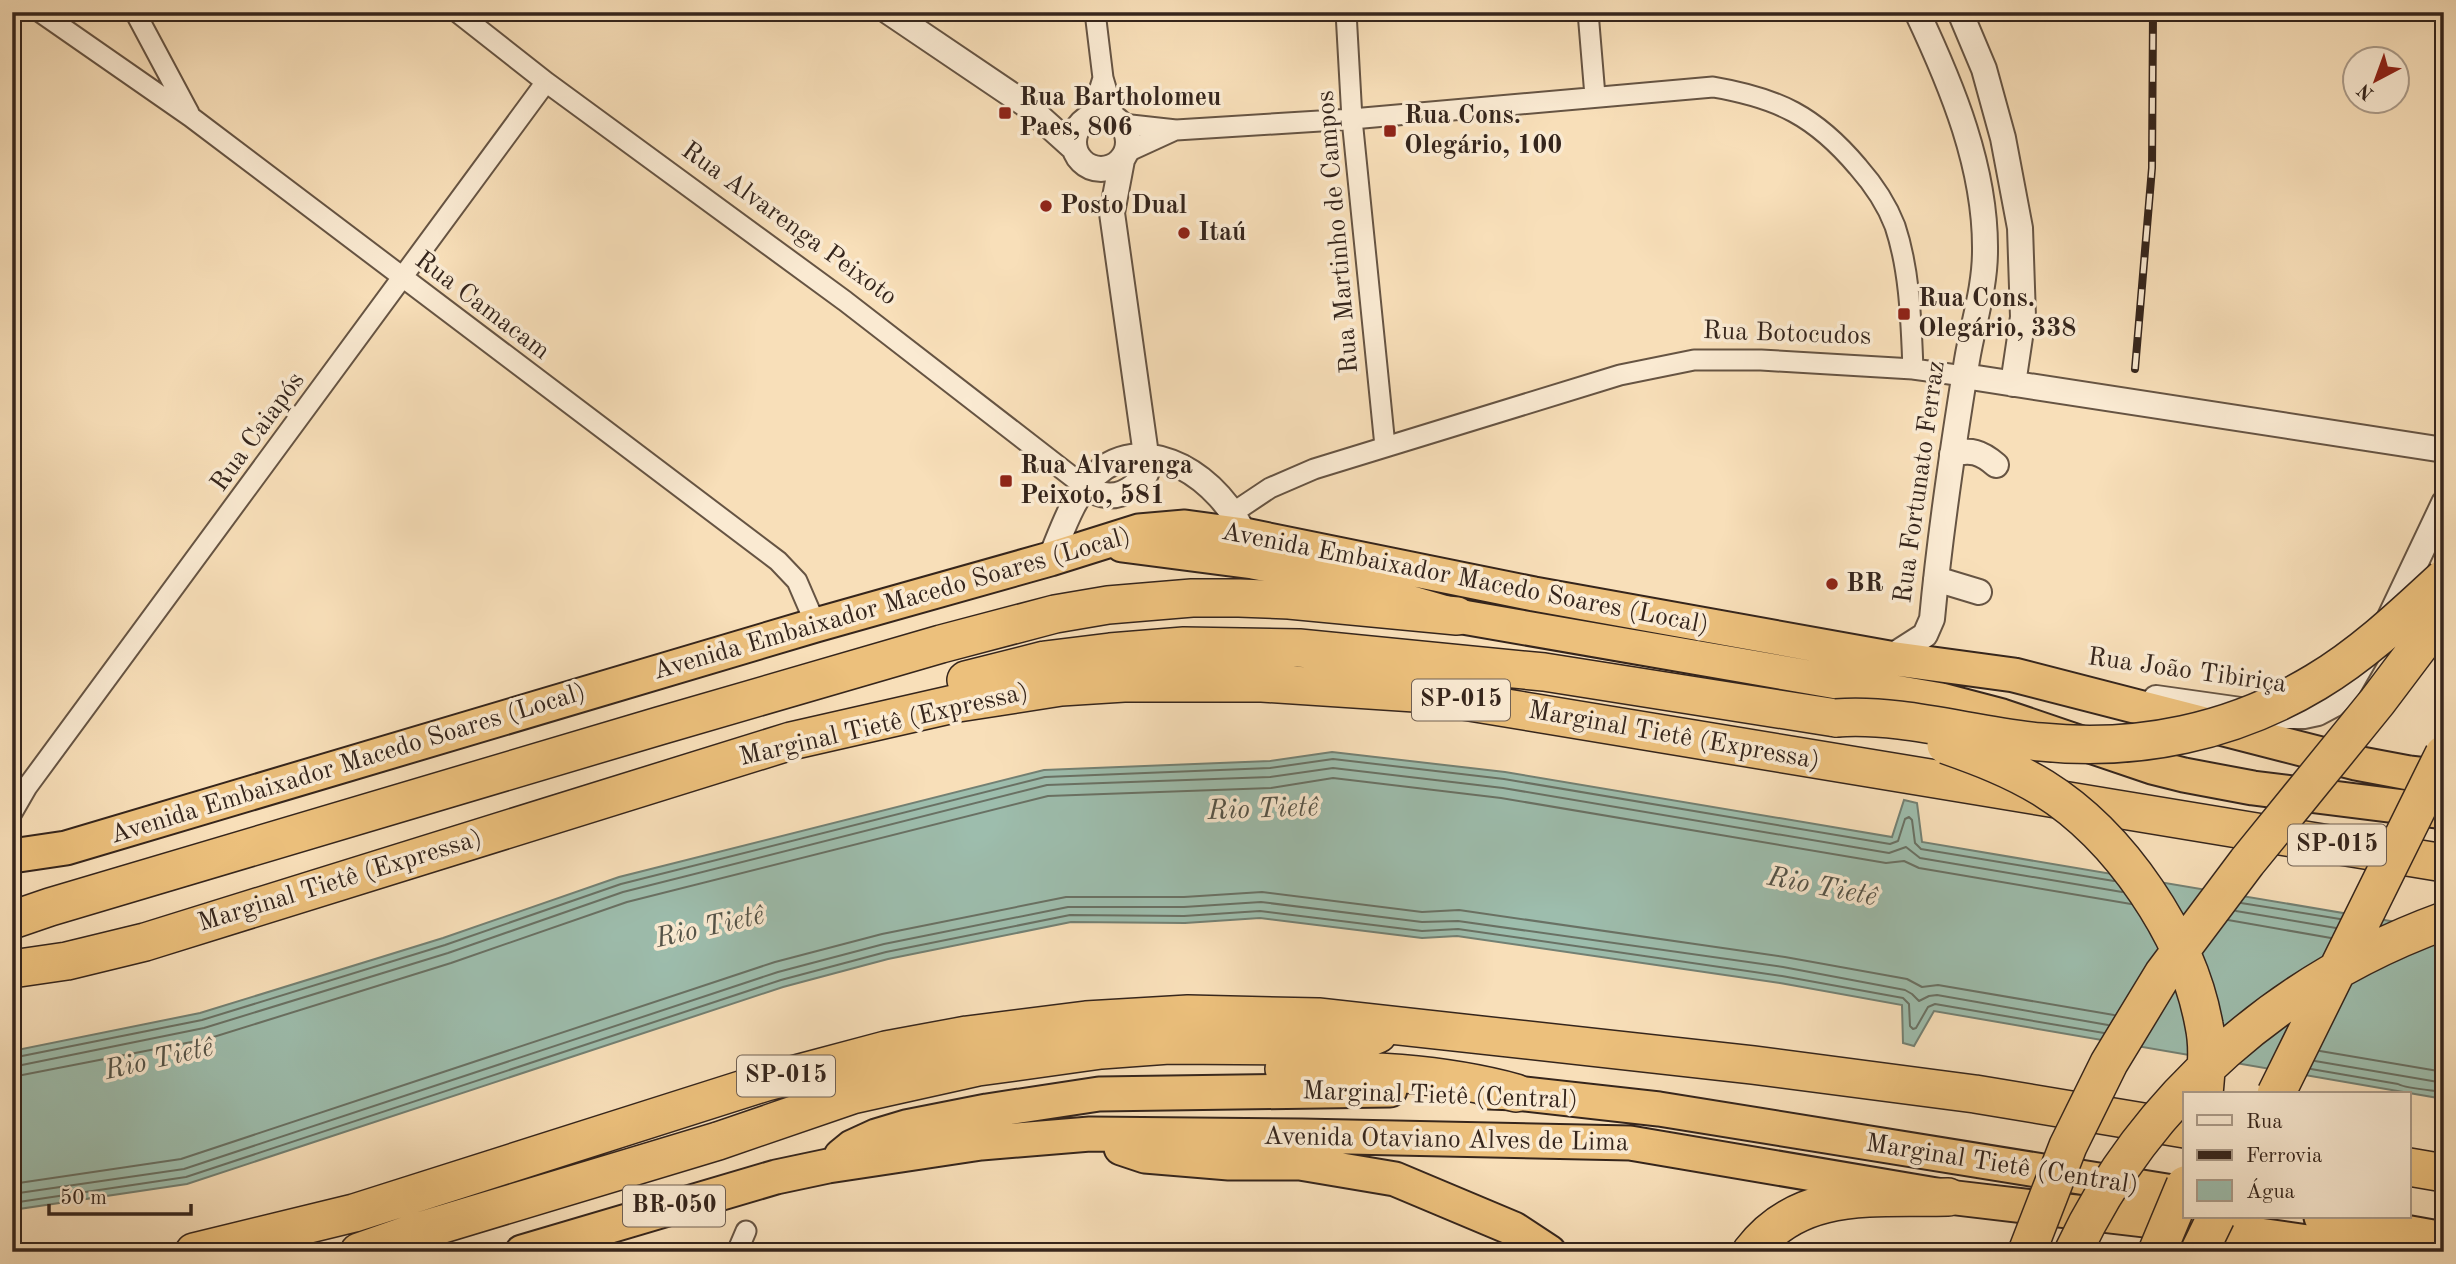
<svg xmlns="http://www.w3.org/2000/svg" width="2456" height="1264" font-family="'Old Standard TT',serif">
<rect width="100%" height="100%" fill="#f8dfb9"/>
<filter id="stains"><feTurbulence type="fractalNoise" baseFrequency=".00286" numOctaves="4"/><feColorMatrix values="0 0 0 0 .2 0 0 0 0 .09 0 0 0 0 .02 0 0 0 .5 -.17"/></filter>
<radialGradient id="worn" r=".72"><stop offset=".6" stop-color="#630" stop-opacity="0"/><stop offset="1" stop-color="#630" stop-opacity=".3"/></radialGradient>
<path fill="#9dbdad" stroke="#738073" stroke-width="2" d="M1332 752 1505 772 1892 837 1904 800 1917 803 1922 842 2444 930V1099L1934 1011 1914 1046 1903 1043 1902 1005 1780 983 1457 936 1422 938 1260 918 1185 923 1071 922 888 959 783 987 187 1184 12 1210V1051L200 1013 443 938 619 877 1044 770 1270 761Z"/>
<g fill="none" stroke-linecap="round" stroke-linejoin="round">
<path stroke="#697164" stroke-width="2" d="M2241 903 2340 919
M2236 911 2336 928
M2228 920 2331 938
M2320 1051 2444 1072
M12 1058 202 1020 445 945 621 884 1045 777 1270 768 1333 759 1504 779 1890 844 1898 841 1905 819 1909 817 1912 820 1915 843 1921 849 2114 881
M2315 1061 2444 1083
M12 1067 204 1028 448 953 623 892 1047 785 1270 777 1333 768 1503 788 1889 853 1906 847 1920 858 2122 892
M2311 1069 2398 1084C2407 1089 2431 1090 2444 1092
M12 1077 207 1039 451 963 627 902 1048 796 1271 788 1333 778 1501 798 1886 863 1904 861 1919 868 2131 904
M12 1184 181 1159 775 962 882 934 1066 897H1184L1262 892 1422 912 1459 910 1785 957 1907 979 1922 987 1938 985 2114 1015
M12 1194 184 1169 778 972 884 944 1068 907H1184L1261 902 1422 922 1458 921 1783 967 1905 990 1912 994 1919 1001 1929 996 1937 995 2108 1025
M12 1203 186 1177 781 980 886 952 1070 915 1184 916 1260 911 1422 931 1458 929 1782 976 1903 998 1909 1004 1910 1026 1913 1029 1916 1028 1928 1007 1935 1004 2104 1033"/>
<g stroke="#665443" stroke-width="23">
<path id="minor" d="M40 12 191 117 778 561 797 581 816 625
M135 12 189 113
M457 12 546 82 845 301 1084 486
M1095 12 1103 78 1115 119
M1346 12 1352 119 1385 446
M1588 12 1595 96
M1091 117 1103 78
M1122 124 1176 130 1352 119 1713 87C1778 98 1815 116 1858 167 1873 184 1887 205 1895 226 1910 271 1911 321 1913 369
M1127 152 1175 130
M1234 512 1270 488 1314 469 1620 375 1694 360H1761L1913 369 1964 376
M12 813 27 787 546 82
M737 1252 746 1231"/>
</g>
<g stroke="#665443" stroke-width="28">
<path id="tertiary" d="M889 12 1025 104 1075 149
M1960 12 1984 69 2003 138 2020 228 2023 317 2013 384
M1074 142a27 27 0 1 1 54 0a27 27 0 1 1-54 0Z
M1964 376 2444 450
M1952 454C1971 449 1981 452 1996 465
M1084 486C1101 497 1116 500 1133 487 1140 481 1145 478 1148 469L1112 213 1122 160
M1050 559C1062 531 1073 496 1095 475 1148 426 1223 482 1244 535
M1936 579 1979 592
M2389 619 2444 503
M1889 658 1925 635 1932 619C1940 532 1953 446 1967 360 1973 324 1985 288 1985 251 1986 168 1952 86 1917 12
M2156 698 2283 716H2304L2318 713 2333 705 2345 693 2368 653"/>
</g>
<g stroke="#35251c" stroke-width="32">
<path id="secondary" d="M2196 1226 2229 1252"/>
</g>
<g stroke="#35251c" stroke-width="37">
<path id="trunk" d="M1122 545 1253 562 1309 573 1457 616 1941 700 2002 716 2152 767 2184 775 2253 788 2444 812
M12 856 66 848 816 625 1050 559 1139 531 1185 527 1244 535 1534 594 1889 658 2014 675 2356 763 2409 773 2444 777
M1489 1092 1516 1093 1659 1109 2185 1194
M1121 1148 1145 1156 1229 1163H1300L1395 1179 1514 1229 1549 1252
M841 1156 852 1147 876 1136 906 1127 987 1111 1099 1094 1390 1090
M2321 1217 2444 1239
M522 1252 776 1177 828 1166 981 1143 1090 1134 1302 1136 1630 1143 1948 1197 2196 1226 2377 1252"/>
</g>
<g stroke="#35251c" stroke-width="40">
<path id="motorway" d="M966 680 1045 660 1110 652 1184 646 1299 648 1544 672 1836 718
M12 920 50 907 659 726 941 644 1055 614 1108 605 1192 598H1239L1289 600 1457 616
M12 969 67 961 145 942 791 741 958 703 1061 687 1124 683H1262L1415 693 2444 863
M1284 1069C1362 1070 1440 1072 1516 1093
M2409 1167 2444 1173
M194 1252 354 1213 766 1082 886 1050 967 1035 1086 1020 1188 1014 1318 1017 1753 1065 1975 1094 2185 1129
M359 1252 413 1233 718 1141 852 1095 978 1067 1101 1050 1169 1045 1292 1046 1337 1044 1361 1041 1378 1034
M1751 1252C1800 1187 1875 1199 1948 1197"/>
</g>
<use href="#minor" stroke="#faead2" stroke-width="19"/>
<use href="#tertiary" stroke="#faead2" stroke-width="24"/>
<use href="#secondary" stroke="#faead2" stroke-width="28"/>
<use href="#trunk" stroke="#ecc07c" stroke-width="33"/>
<use href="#motorway" stroke="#ecc07c" stroke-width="37"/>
<g stroke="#35251c" stroke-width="8">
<path id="rail" d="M2135 369 2152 168 2153 12"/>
</g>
<use href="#rail" stroke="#faead2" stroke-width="5" stroke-dasharray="16" stroke-linecap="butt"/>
<g stroke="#35251c" stroke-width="40" stroke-linecap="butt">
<path id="motorway-bridge" d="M1836 718C1904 713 1973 736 2041 742 2138 752 2233 732 2316 682 2363 654 2404 615 2444 578
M1946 745C1980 757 2012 769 2043 788 2120 836 2188 936 2204 1025 2209 1048 2206 1071 2204 1094
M2276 1094 2444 754
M2027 1252 2068 1146 2109 1063 2163 974 2247 862 2377 702 2423 641 2444 605
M2073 1252C2146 1096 2284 979 2444 921
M2157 1252 2185 1185
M2199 1252 2216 1217"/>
</g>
<use href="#motorway-bridge" stroke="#ecc07c" stroke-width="37"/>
</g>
<g fill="#8f2418" stroke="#faead2" stroke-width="2.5">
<rect x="998" y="106" width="14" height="14" rx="3.5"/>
<rect x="1383" y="124" width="14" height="14" rx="3.5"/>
<circle cx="1046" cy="206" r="7"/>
<circle cx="1184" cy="233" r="7"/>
<rect x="1897" y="307" width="14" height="14" rx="3.5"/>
<rect x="999" y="474" width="14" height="14" rx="3.5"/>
<circle cx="1832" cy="584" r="7"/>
</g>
<g text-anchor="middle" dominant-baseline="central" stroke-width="7" stroke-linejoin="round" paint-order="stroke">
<g fill="#faead2" stroke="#706053" stroke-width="2">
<rect x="1412" y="679.5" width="98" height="41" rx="5"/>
<rect x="2288" y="824.5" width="98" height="41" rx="5"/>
<rect x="737" y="1055.5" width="98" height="41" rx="5"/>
<rect x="623" y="1185.5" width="102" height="41" rx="5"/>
</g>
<g font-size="24" font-weight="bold" fill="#35251c">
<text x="1461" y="700">SP-015</text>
<text x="2337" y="845">SP-015</text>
<text x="786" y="1076">SP-015</text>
<text x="674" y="1206">BR-050</text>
</g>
<g font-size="26" font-weight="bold" fill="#35251c" stroke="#faead2" text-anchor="start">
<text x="1019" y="98">Rua Bartholomeu<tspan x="1019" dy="30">Paes, 806</tspan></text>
<text x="1404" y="116">Rua Cons.<tspan x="1404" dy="30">Olegário, 100</tspan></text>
<text x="1060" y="206">Posto Dual</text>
<text x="1198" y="233">Itaú</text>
<text x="1918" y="299">Rua Cons.<tspan x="1918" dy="30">Olegário, 338</tspan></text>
<text x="1020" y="466">Rua Alvarenga<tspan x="1020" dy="30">Peixoto, 581</tspan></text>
<text x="1846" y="584">BR</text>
</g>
<g font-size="26" fill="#35251c" stroke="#faead2">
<text transform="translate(789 224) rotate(36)">Rua Alvarenga Peixoto</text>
<text transform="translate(1338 232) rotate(-95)">Rua Martinho de Campos</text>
<text transform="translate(482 306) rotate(37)">Rua Camacam</text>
<text transform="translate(1787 334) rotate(2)">Rua Botocudos</text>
<text transform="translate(258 432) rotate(-54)">Rua Caiapós</text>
<text transform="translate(1920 482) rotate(-82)">Rua Fortunato Ferraz</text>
<text transform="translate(1465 579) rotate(11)">Avenida Embaixador Macedo Soares (Local)</text>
<text transform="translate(892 604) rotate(-16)">Avenida Embaixador Macedo Soares (Local)</text>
<text transform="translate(2187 671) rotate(8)">Rua João Tibiriça</text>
<text transform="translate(884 725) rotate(-13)">Marginal Tietê (Expressa)</text>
<text transform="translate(1674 736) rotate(10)">Marginal Tietê (Expressa)</text>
<text transform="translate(348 764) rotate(-17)">Avenida Embaixador Macedo Soares (Local)</text>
<text transform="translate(340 881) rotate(-17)">Marginal Tietê (Expressa)</text>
<text transform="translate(1440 1096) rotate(2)">Marginal Tietê (Central)</text>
<text transform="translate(1446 1140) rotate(1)">Avenida Otaviano Alves de Lima</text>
<text transform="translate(2002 1165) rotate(9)">Marginal Tietê (Central)</text>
</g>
<g font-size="28" font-style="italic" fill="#545348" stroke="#faead2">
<text transform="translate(1263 810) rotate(-2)">Rio Tietê</text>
<text transform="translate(1822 888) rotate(11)">Rio Tietê</text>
<text transform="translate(710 928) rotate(-13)">Rio Tietê</text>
<text transform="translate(159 1060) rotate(-13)">Rio Tietê</text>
</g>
</g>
<rect width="2456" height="1264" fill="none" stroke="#f8dfb9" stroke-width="42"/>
<rect x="14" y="14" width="2428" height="1236" fill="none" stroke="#35251c" stroke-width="3.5"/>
<rect x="21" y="21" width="2414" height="1222" fill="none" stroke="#35251c" stroke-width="2"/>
<rect x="2183" y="1092" width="228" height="126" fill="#faead2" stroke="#ab9b89" stroke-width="2"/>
<rect x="2197" y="1115" width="35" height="10" fill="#faead2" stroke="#ab9b89" stroke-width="2"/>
<text x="2246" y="1128" font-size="21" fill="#35251c">Rua</text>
<rect x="2197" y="1150" width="35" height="10" fill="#35251c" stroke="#ab9b89" stroke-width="2"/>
<text x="2246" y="1162" font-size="21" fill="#35251c">Ferrovia</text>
<rect x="2197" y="1180" width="35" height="21" fill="#9dbdad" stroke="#ab9b89" stroke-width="2"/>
<text x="2246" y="1198" font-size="21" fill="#35251c">Água</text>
<g transform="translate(2376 80) rotate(221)"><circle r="33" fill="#faead2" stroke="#ab9b89" stroke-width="2"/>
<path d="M0-5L12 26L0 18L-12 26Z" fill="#8f2418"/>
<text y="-10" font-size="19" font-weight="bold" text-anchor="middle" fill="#35251c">N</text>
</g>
<path d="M49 1204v10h142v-10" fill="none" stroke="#35251c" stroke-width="3.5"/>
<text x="60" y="1204" font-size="21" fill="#35251c" stroke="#faead2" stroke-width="5" paint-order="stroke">50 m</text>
<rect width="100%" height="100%" filter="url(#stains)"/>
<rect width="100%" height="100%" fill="url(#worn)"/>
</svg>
